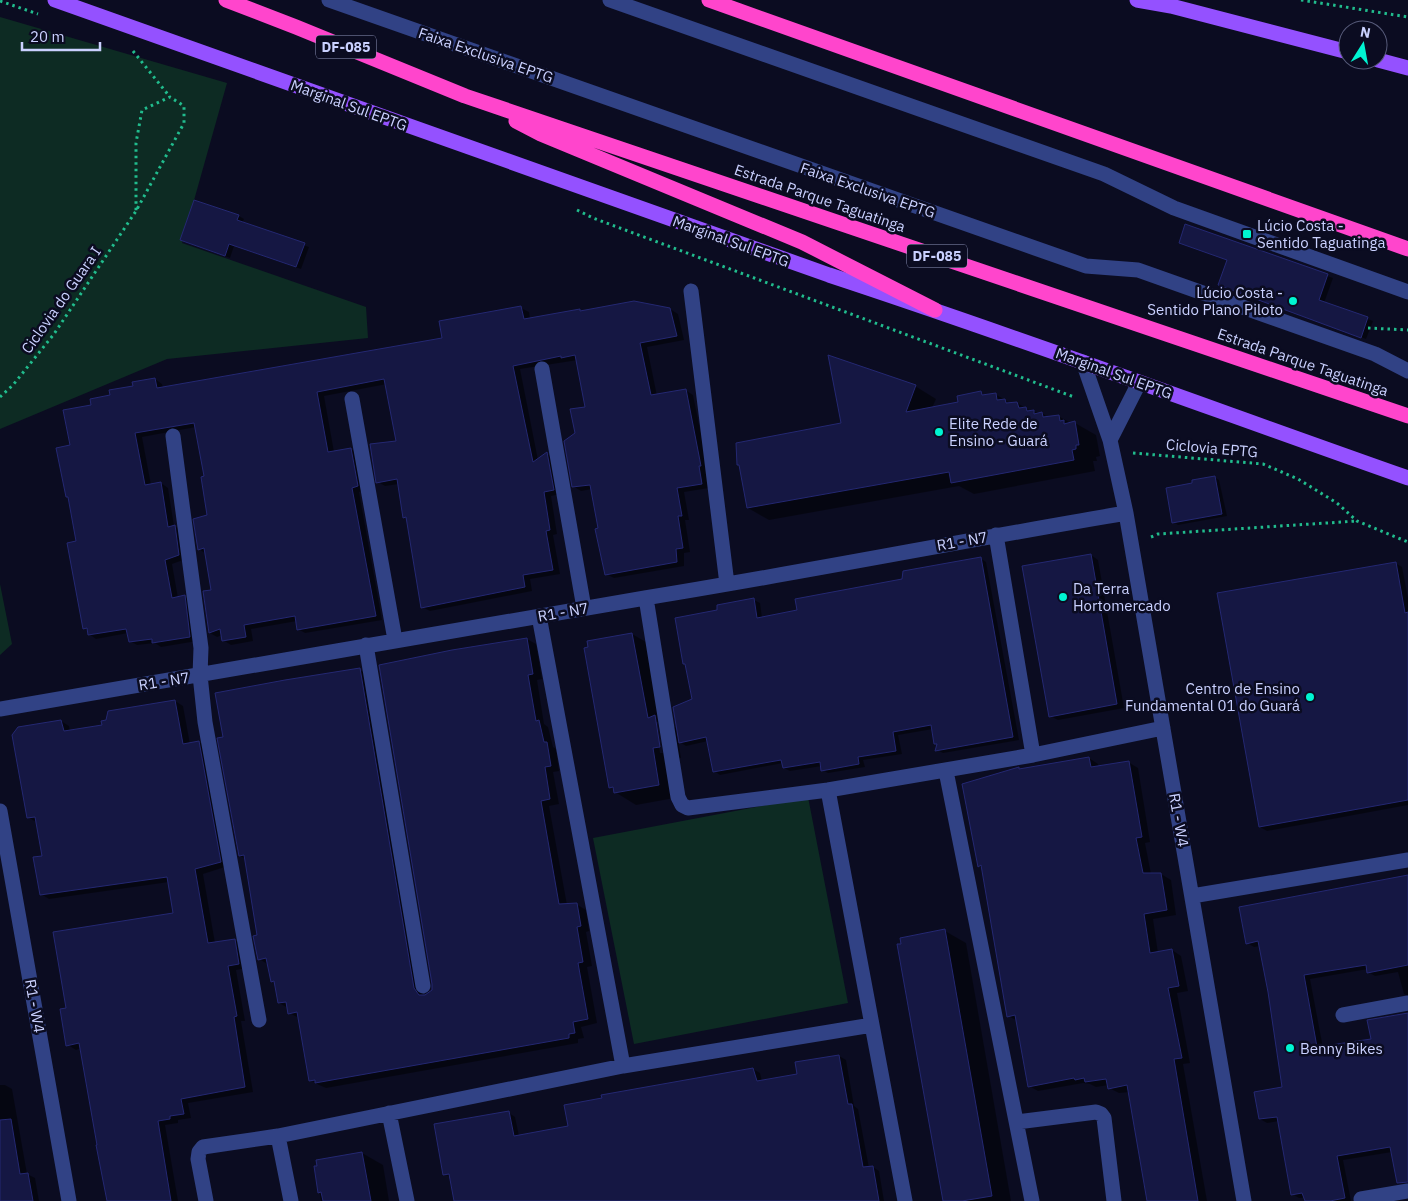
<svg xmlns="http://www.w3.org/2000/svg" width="1408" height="1201" font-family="'IBM Plex Sans',sans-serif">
<rect width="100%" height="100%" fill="#0b0c21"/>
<path fill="#0d2b23" d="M0 17 227 83 182 243 366 307 368 338 167 359 0 429Z
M0 584 12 644 0 655Z
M808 797 848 1003 634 1044 593 838Z"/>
<path fill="#0007" fill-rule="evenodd" d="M195 201 239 216 244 219 242 223 309 247 301 269 234 246 230 258 181 240Z
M1186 226 1333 278 1324 303 1373 321 1366 339 1220 285 1229 260Z
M521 308 529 312 530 319 580 310 583 312 670 309 678 314 684 340 647 347 657 396 685 390 693 395 708 469 709 488 684 492 689 520H685L690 552 684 553V566L614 578 606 574 592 489 581 491 573 486 576 434 587 408 578 360 520 369 538 460 547 454 554 458 561 494 551 496 557 534 553 535 560 574 530 579 532 591 430 611 422 607 407 518 405 517 399 484 385 486 378 482 397 442 387 384 324 396 334 452 351 449 359 454 365 490 359 492 382 620 305 633 298 629 297 621 251 629 253 641 231 645 223 640 222 635 217 637 210 633 212 591 206 554 199 549 209 516 205 477 196 427 142 437 151 485 161 483 168 488 174 526 183 530 186 559 172 564 178 598 184 596 192 601 197 641 161 647 155 643 137 645 130 641 128 633 96 639 89 634 88 630 84 628 77 542 69 498 67 496 71 446 93 406 112 396 155 379 162 384 163 388 444 339Z
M915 386 936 399 932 408 960 403 981 393 986 396 995 394 1012 404 1017 403 1031 411 1042 413 1049 418 1058 416 1071 423H1075L1096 435 1100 456 1096 457 1097 461H1093L1095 471 974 494 959 486 769 520 748 508 741 466 738 465 842 424Z
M1214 477 1219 480 1227 516 1178 525 1173 522 1194 484Z
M1091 555 1098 560 1124 708 1058 720 1050 716Z
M980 558 986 562 1019 740 943 753 937 750 938 745 936 743 933 729 898 735 902 754 863 760 865 767 828 773 822 770V766L790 771 784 768 783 763 720 775 714 771 708 741 686 746 678 741 681 758 673 760 680 797 636 805 615 792 614 790 610 787 632 634 653 646 667 723 678 729 693 700 719 611 754 600 760 603 762 618 799 611ZM655 722H658L663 753H660Z
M1395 563 1402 567 1408 598V805L1267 831 1260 827Z
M527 639 536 644 542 679 537 680 544 724 548 727 553 747 556 749 559 771 553 772 559 804 549 806 567 905 576 904 586 910 589 931 586 932 592 966 587 967 597 1023 581 1027 584 1038 578 1039V1043L326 1088 319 1085 310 1080 299 1018 289 1013 288 1008 279 1003 276 983 272 981 269 965 259 959V936L246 859 240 856 224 738 360 670 369 675 423 994 425 997 433 990Z
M175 701 183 706 190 744 199 742 207 747 228 866 203 874 215 943 235 940 243 945 247 968 236 970 245 1021H241L253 1092 188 1103 191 1118 178 1120V1123L165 1125 178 1201H108L81 1048 76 1050 68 1045V1009L174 914 169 882 49 899 41 894 44 857 36 822 28 817 61 721 69 726 70 731 103 726Z
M1089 758 1098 764 1099 767 1128 762 1138 768 1150 842 1145 843 1151 874H1161L1171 880 1176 915 1153 919 1158 953 1172 950 1181 956 1188 991 1177 993 1190 1063 1183 1064 1207 1201H1148L1130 1092 1119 1093 1109 1088V1085L1096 1087 1090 1084 1083 1083 1038 1091 1029 1086 1018 1021 1008 1016 982 868 979 866 1019 768 1021 770Z
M1408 877V996L1404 994 1398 972 1375 976 1368 972V969L1310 979 1323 1048 1372 1040 1408 1014V1178L1392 1152 1343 1160 1351 1201H1308L1309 1197 1299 1198 1292 1194 1279 1121 1267 1123 1260 1119 1284 1088 1269 992 1260 946 1254 947 1247 943Z
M945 931 966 943 1011 1201H947Z
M839 1056 846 1060 854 1106 858 1109 869 1168 873 1167 879 1171 884 1201H455L450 1177 444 1174 509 1113 515 1117 519 1136 569 1127 753 1069 760 1073 762 1082 799 1075Z
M0 1085H5L12 1089 27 1174 35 1178 39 1201H0Z
M362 1153 383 1165 389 1201H321L315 1167Z"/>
<path fill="#151743" stroke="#242872" d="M194 200 239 215 237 220 305 243 296 267 229 244 225 256 180 240Z
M1185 224 1328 274 1319 300 1368 317 1361 338 1218 285 1227 260 1179 243Z
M634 301 670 308 677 336 640 343 651 395 686 389 701 466H699L702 484 677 488 682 516H678L683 548 676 549 677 562 605 575 595 529 598 528 590 485 572 487 564 441 575 433 570 409 585 407 575 355 561 358V356L513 366 533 462 547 452 554 490 544 492 550 530 546 531 553 570 523 575 525 587 421 608 406 517 403 518 397 479 376 483 370 444 396 441 384 379 317 392 328 452 351 448 358 486 352 488 376 616 297 630 295 616 244 625 246 637 222 641 220 629 209 633 203 591 211 590 204 548 198 550 193 519 207 515 201 477 204 476 194 423 135 433 145 485 161 482 168 527 175 525 179 555 165 560 172 598 185 595 190 637 152 643V639L129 642 126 629 88 635 87 628 83 629 67 543 76 541 68 497H66L56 448 70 445 63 410 91 405 90 399 110 395 109 390 133 386 132 382 155 378 157 388 442 338 439 321 521 306 524 319 580 309V311Z
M828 355 916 385 906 412 958 402 957 396 981 391 982 395 996 393 997 400 1005 399 1006 403 1017 402 1019 408 1026 407 1027 411 1034 410V414L1042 412 1043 417 1059 415 1060 421 1064 420V424L1075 421 1079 445H1076V449L1072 450 1074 460 951 483 949 472 747 508 739 465H737L736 443 841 423Z
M1215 476 1222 514 1172 523 1166 488 1192 483V480Z
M1091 554 1117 704 1049 717 1022 566Z
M981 557 1013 737 935 751 937 744H934L931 725 893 732 896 751 858 757 859 764 821 771 820 762 783 768 781 760 713 772 706 737 679 743 673 707 692 699 685 664H683L675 618 717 610V605L754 598 757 618 797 610 795 599 902 579 903 571Z
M1396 562 1405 613 1408 612V800L1259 827 1217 593Z
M632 633 648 718 655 715 660 747 653 748 659 785 614 793 613 787 609 788 584 648 588 647 587 641Z
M527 638 533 674 528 675 536 721 539 720 544 742H547L551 766 545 767 550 799 541 801 559 904 577 903 581 926 577 927 583 962 578 963 588 1019 573 1022 575 1033 569 1034V1038L315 1083V1080L309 1081 297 1012 288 1014 286 1002 278 1003 274 981 271 982 266 958 258 960 253 936 257 935 244 855 239 856 217 738 223 737 215 693 285 680 360 668 414 988 419 995H425L432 990V984L379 665 452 650Z
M175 700 183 744 199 741 221 862 195 869 208 943 235 939 239 964 228 966 237 1016 234 1017 245 1087 181 1099 184 1114 170 1116V1119L158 1121 171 1201H107L96 1145H97L79 1043 66 1046 60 1009 66 1008 53 932 173 913 167 877 40 895 33 857 42 856 35 817 27 818 12 735 18 727 61 720 64 731 102 725 101 721 106 720 108 711Z
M1089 757 1091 767 1129 761 1142 837 1136 838 1143 873H1161L1167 910 1144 914 1150 953 1172 949 1179 986 1168 988 1182 1058 1174 1059 1198 1201H1147L1127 1085 1108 1089 1106 1079 1085 1082 1084 1078 1075 1080 1074 1078 1028 1087 1015 1015 1007 1017 981 865 978 867 962 784 1019 767V769Z
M1408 875V965L1367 973 1366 965 1304 975 1317 1047 1371 1039 1367 1020 1408 1013V1182L1397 1183 1390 1147 1337 1156 1345 1198 1330 1201H1305L1302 1193 1291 1195 1277 1117 1259 1119 1254 1092 1282 1087 1268 992 1258 941 1246 944 1239 907Z
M945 929 992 1196 962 1201H943L897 944H901L900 938Z
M839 1055 848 1104H852L863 1167 873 1166 879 1201H454L449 1174 443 1175 434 1124 509 1111 514 1136 568 1126 564 1105 602 1098 601 1095 753 1068 757 1081 797 1074 795 1062Z
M11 1119 20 1174 28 1173 33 1201H0V1120Z
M362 1152 371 1201H323L321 1192 318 1193 314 1166H317L316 1160Z"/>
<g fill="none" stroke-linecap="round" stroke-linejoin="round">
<path stroke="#21bc8d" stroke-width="3" stroke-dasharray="2.5 4" stroke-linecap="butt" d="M1301 0 1408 17
M0 1 38 14
M133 51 170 97
M577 210 593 218 1074 397
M1368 328 1408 330
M0 397 13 385 54 334 136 211 184 123V106L170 97 142 110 136 143V211
M1133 453 1263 464 1298 479 1337 503 1357 521 1408 542
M1151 537 1158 534 1357 521"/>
<path stroke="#314285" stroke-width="15" d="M329 0 1086 266 1138 270 1375 354 1408 371
M610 0 1104 174 1174 208 1408 292
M691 291 727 584
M1083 362 1110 440 1126 513 1244 1201
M542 369 584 608
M352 399 395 640
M173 436 201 648 200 675 205 722 259 1020
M1110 440 1139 383
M996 535 1033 755
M646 598 678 797 682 805 688 808 828 790
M539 616 623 1066
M366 645 423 986
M0 709C215 673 430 634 645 598 806 572 966 540 1126 513
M946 771 1032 1201
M0 811 69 1201
M1192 896 1408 860
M1343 1015 1408 1003
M389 1113 407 1201
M1017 1122 1096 1112 1101 1114 1104 1118 1114 1201
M1361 1199 1408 1191
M206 1201 198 1159 199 1152 203 1147 278 1136
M291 1201 278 1136 623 1066 872 1025
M905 1201 828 790 1033 755 1163 728"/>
<path stroke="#9451ff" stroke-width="15" d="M55 0 829 275C1024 339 1215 410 1408 478
M1137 0 1171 6 1348 52
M1378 60 1408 68"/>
<path stroke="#ff45cc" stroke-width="15" d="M226 0 296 27 465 96 1408 416
M709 0 1408 249
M516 121 541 134 802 242 935 310"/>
</g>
<g fill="#00f5d2" stroke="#0b0c21" stroke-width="2">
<rect x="1242" y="229" width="10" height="10" rx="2.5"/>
<circle cx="1293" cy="301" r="5"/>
<circle cx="939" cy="432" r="5"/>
<circle cx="1063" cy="597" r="5"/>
<circle cx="1310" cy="697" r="5"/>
<circle cx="1290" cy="1048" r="5"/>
</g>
<g text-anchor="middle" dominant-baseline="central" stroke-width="5" stroke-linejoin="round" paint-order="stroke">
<g fill="#0b0c21" stroke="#9196bc" stroke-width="1">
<rect x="316" y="35.5" width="60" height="23" rx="4"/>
<rect x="907" y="244.5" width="60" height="23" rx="4"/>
</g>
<g font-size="14" font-weight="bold" fill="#cad1ff">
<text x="346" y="47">DF-085</text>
<text x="937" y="256">DF-085</text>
</g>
<g font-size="15" fill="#cad1ff" stroke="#0b0c21">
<text transform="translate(486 55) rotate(19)">Faixa Exclusiva EPTG</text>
<text transform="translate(349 105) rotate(20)">Marginal Sul EPTG</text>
<text transform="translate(868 190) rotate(19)">Faixa Exclusiva EPTG</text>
<text transform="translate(820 198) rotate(19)">Estrada Parque Taguatinga</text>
<text transform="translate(731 241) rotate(20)">Marginal Sul EPTG</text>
<text transform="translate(61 300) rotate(-55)">Ciclovia do Guara I</text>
<text transform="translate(1303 362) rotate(19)">Estrada Parque Taguatinga</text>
<text transform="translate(1114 373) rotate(20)">Marginal Sul EPTG</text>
<text transform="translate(1212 448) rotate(5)">Ciclovia EPTG</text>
<text transform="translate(962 541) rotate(-10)">R1 - N7</text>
<text transform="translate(563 612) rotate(-10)">R1 - N7</text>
<text transform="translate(164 681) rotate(-9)">R1 - N7</text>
<text transform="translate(1179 820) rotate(80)">R1 - W4</text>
<text transform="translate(35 1006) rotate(80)">R1 - W4</text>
</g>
<g font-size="15" fill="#cad1ff" stroke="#0b0c21" text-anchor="start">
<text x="1257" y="225">Lúcio Costa -<tspan x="1257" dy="17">Sentido Taguatinga</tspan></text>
<text x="1283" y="292" text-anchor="end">Lúcio Costa -<tspan x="1283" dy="17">Sentido Plano Piloto</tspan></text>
<text x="949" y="423">Elite Rede de<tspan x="949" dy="17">Ensino - Guará</tspan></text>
<text x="1073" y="588">Da Terra<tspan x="1073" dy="17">Hortomercado</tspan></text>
<text x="1300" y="688" text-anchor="end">Centro de Ensino<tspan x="1300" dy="17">Fundamental 01 do Guará</tspan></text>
<text x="1300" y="1048">Benny Bikes</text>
</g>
</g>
<g transform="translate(1363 45) rotate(11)"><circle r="24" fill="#0b0c21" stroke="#575b7a"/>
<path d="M0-4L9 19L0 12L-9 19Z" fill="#00f5d2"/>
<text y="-8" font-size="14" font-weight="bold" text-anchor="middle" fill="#cad1ff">N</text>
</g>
<path d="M22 42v8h78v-8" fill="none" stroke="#cad1ff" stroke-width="2.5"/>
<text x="30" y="42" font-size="15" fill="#cad1ff" stroke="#0b0c21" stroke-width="4" paint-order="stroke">20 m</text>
</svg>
